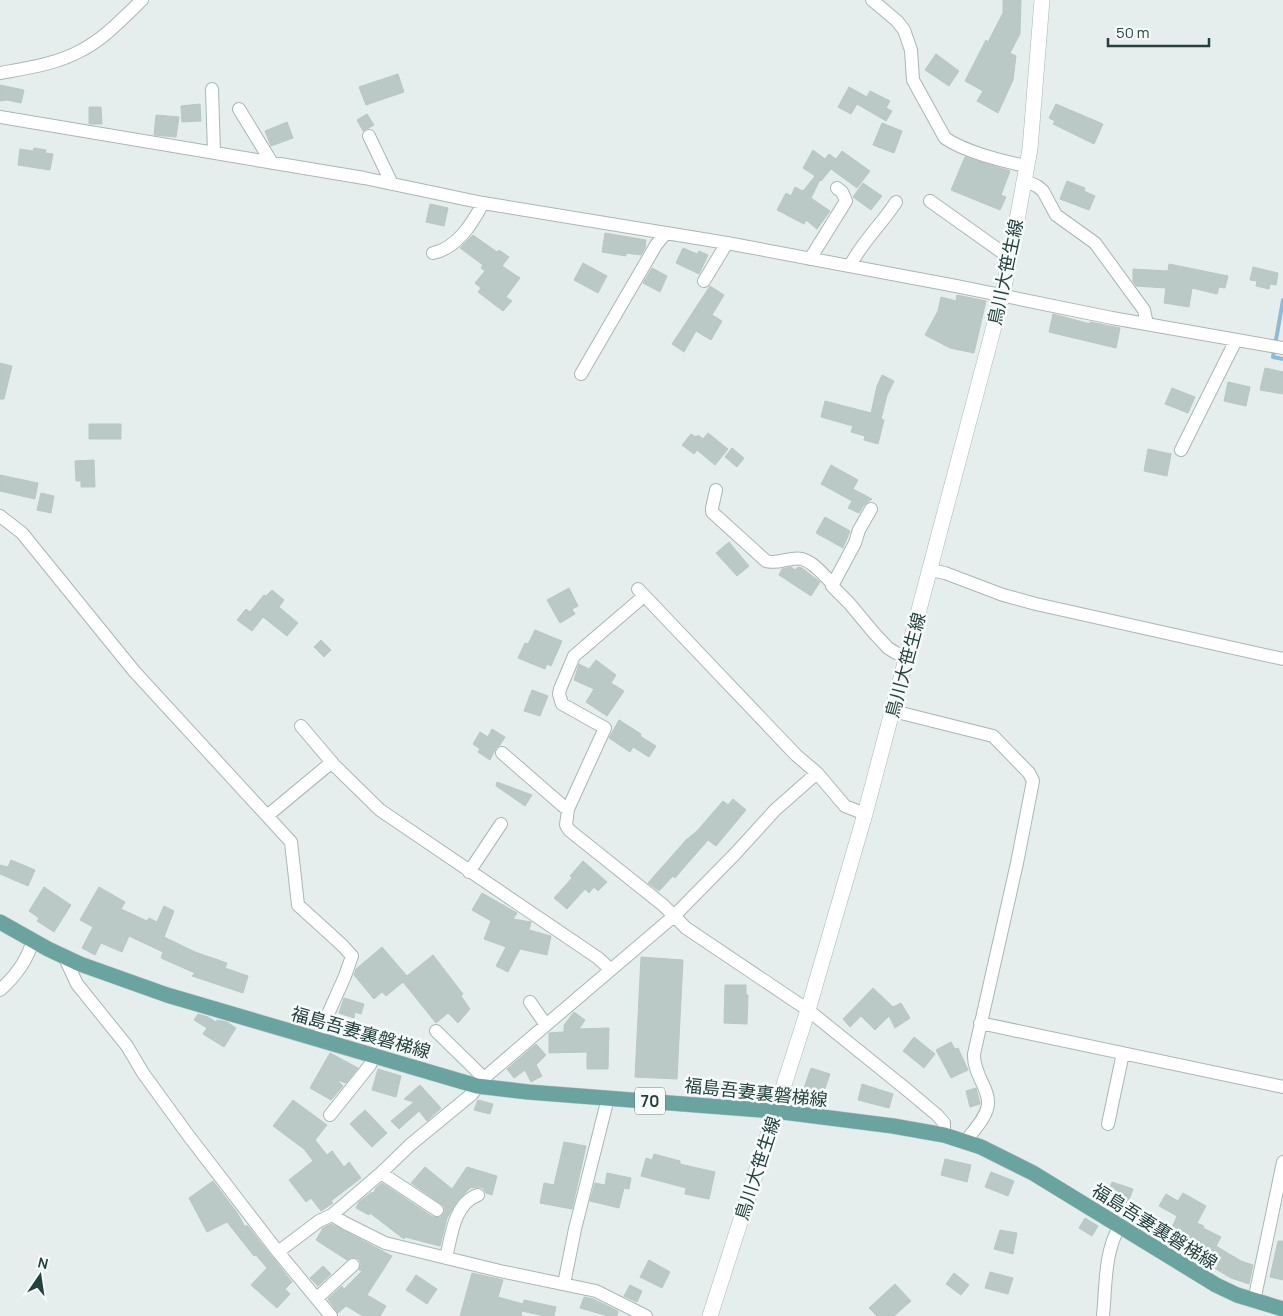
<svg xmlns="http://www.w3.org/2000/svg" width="1283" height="1316" font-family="Manrope,'Noto Sans JP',sans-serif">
<rect width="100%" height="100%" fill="#e5eeec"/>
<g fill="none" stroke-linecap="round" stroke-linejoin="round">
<path stroke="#8ebbd3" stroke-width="4" d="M1283 300 1273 357 1283 359"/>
</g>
<path fill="#bac9c6" stroke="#b7c8c4" d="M1003 0H1021L1020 34 1010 53 1016 56 1013 80 998 113 977 101 983 91 965 81 986 40 988 42 1003 13Z
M936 54 959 71 949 86 925 70Z
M398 74 404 92 366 105 359 87Z
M0 85 24 90 21 103 7 100 0 101Z
M849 87 867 97 870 91 890 101 886 108 892 111 886 121 857 104 851 114 838 107Z
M200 104 201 121 182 122 181 106Z
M1056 104 1103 124 1094 144 1053 124 1055 121 1049 118Z
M89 107H101L102 124H89Z
M367 114 374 125 363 131 357 120Z
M156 115 179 117 176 137 154 135Z
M287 122 293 138 271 146 265 131Z
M882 123 902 131 894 153 873 145Z
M34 148 46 150 45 153 53 154 50 170 18 165 20 149 33 151Z
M813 150 825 159 829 154 836 159 842 151 870 171 857 188 831 169 821 181 820 180 811 198 830 211 817 229 806 220 804 224 777 210 786 193 791 196 795 187 803 191 815 176 803 168Z
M965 157 1010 171 1001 195 1006 197 1000 210 951 190Z
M1067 181 1085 188 1084 191 1095 196 1089 210 1060 199Z
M863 183 882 196 871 210 853 197Z
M430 204 448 208 444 226 426 222Z
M605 233 646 240 645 248 641 255 626 253V256L602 252Z
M473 235 497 252 499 250 509 257 502 266 520 278 506 297 512 301 503 311 478 292 481 288 475 283 485 271 481 268 483 265 460 248Z
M683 248 697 254 699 251 708 255 699 274 676 263Z
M583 263 607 276 598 293 574 280Z
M1169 264 1228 276 1225 288 1219 287 1217 294 1192 288 1189 307 1164 303 1166 288 1136 286 1133 281V269L1168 271Z
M1253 267 1278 273 1276 285 1270 284 1269 289 1256 286 1257 281 1250 280Z
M652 268 667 276 660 292 643 283Z
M710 286 724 295 712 315 722 321 711 340 696 331 684 352 672 344Z
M957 295 986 301 974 353 950 348 925 335 938 311 941 297 956 301Z
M1053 314 1090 324V322L1120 328 1116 348 1049 332Z
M0 363 12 366 4 399H0Z
M1265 368 1283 372V394L1260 390Z
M882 375 894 381 887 395 881 419 884 420 878 444 864 440 865 436 851 432 853 426 821 417 825 401 871 413 877 386Z
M1228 382 1250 387 1246 406 1224 401Z
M1172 388 1195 397 1188 413 1165 404Z
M89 424H121V439H89Z
M708 433 728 449 715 465 697 450 694 454 682 445 691 434 696 437 698 435 703 439Z
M732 448 744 458 737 467 725 457Z
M1148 449 1171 454 1167 476 1144 471Z
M94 460 95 487H81V481H76L75 461Z
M831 465 858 480 853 489 872 499 864 505 859 513 848 508 852 501 821 484Z
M0 475 38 483 35 499 0 491Z
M41 493 54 496 51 513 37 510Z
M825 517 850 531 843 548 816 533Z
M729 542 749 566 737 576 716 553Z
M791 567 795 570 798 567 802 568 820 582 811 596 779 575 782 569Z
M569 588 578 606 572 609 575 614 560 623 547 600Z
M272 590 284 600 279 607 298 623 287 636 263 617 252 631 237 620 246 609 250 612 264 595 266 596Z
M535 630 562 641 551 666 547 664 545 669 518 658 525 643 528 644Z
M321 640 331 650 324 657 314 647Z
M596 660 616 675 611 683 624 691 607 716 586 702 594 689 574 680 579 664 589 669Z
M532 690 548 696 540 716 524 711Z
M619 720 641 734 640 736 656 746 649 757 633 747 630 752 609 738Z
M492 729 505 737 500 745 496 748 490 760 478 752 480 749 473 744 480 732 488 737Z
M497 782 532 795 525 806 496 786Z
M733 799 746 810 716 846 708 840 675 878 673 876 659 891 648 883 686 840 697 831 723 801 728 805Z
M11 860 35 870 28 886 0 874V865L8 867Z
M583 861 607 882 598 891 594 887 589 893 585 889 567 909 554 898 572 878 570 876Z
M44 887 71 905 54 932 37 921 39 918 29 911Z
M99 887 125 902 121 909 147 921 149 918 157 922 164 906 174 911 164 937 195 952 227 963 225 968 248 976 243 993 192 976 195 973 161 958 163 952 129 936 122 952 101 943 95 955 82 948 93 927 80 920Z
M482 893 517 913 513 919 531 922 529 930 551 936 547 955 520 949 508 972 496 966 506 947 484 939 491 921 472 910Z
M382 947 407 976 433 955 463 994 461 996 470 1009 458 1023 448 1013 436 1023 403 982 386 996 382 992 374 999 354 975 356 969Z
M641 957 683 960 677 1079 635 1077Z
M725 985H746V995H748L747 1024 724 1023Z
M873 988 893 1007 901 1003 910 1018 895 1028 889 1016 875 1030 861 1016 850 1027 843 1019Z
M344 998 364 1004 361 1014 355 1012 354 1018 339 1013Z
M574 1012 585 1020 579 1029 609 1028 608 1069H587V1052L549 1053V1033L564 1032V1025Z
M198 1014 208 1017 216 1022 217 1020 227 1022 236 1028 224 1047 203 1034 207 1028 194 1020Z
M914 1037 935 1054 924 1068 903 1051Z
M951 1042 955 1049 958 1048 968 1070 951 1078 936 1050Z
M536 1044 546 1055 536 1065 542 1076 531 1082 525 1070 514 1078 507 1069Z
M330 1053 358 1068 346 1083 337 1080 343 1086 331 1100 310 1088Z
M811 1068 830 1074 822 1097 803 1091Z
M378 1069 401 1076 396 1097 372 1090Z
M862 1084 893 1094 889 1108 858 1100Z
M420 1085 441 1108 427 1121 419 1111 399 1129 391 1121 414 1102 404 1099Z
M976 1088 980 1104 970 1107 966 1091Z
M293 1100 327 1125 315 1140 327 1155 332 1151 344 1167 349 1162 361 1178 331 1201 333 1203 321 1211 311 1198 306 1202 289 1180 313 1161 304 1149 273 1126Z
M478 1100 493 1104 490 1114 474 1110Z
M365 1110 387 1133 372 1147 350 1124Z
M564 1142 586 1146 572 1209 540 1203 544 1183 554 1185Z
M654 1154 680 1161V1164L715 1172 709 1199 685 1194 686 1188 641 1176 646 1158 652 1160Z
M945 1159 971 1165 967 1182 941 1175Z
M425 1167 452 1189 467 1167 497 1176 492 1195 486 1193 483 1188 479 1187 470 1188 457 1201 447 1218 440 1246 405 1237 404 1239 370 1213 369 1215 356 1208 359 1202 372 1192 373 1194 376 1188 382 1183 433 1217H441L445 1211 444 1206 411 1183Z
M991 1172 1014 1181 1008 1196 985 1187Z
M607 1173 631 1178 629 1189 624 1188 619 1208 590 1201 595 1183 605 1185Z
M213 1181 238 1214 245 1227 247 1225 292 1282 285 1289 290 1294 277 1308 251 1285 267 1268 256 1255 254 1256 227 1222 207 1232 189 1198Z
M1112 1182 1133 1189 1128 1203 1107 1196Z
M1183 1193 1206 1206 1197 1223 1204 1226 1203 1228 1221 1237 1216 1246 1241 1261 1253 1265 1249 1284 1231 1278 1206 1263 1194 1259 1200 1248 1169 1235 1177 1216 1159 1206 1166 1194 1178 1201Z
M1085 1218 1098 1226 1092 1236 1079 1228Z
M331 1224 392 1256 367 1295 386 1306 380 1316H363L346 1306 338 1313 330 1302 328 1299 342 1286 344 1289 362 1271 359 1270 361 1264 359 1259 352 1257 347 1260 316 1240 323 1228Z
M1000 1230 1017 1233 1013 1254 994 1249Z
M1278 1241H1283V1280L1270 1277Z
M649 1260 670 1272 662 1288 640 1277Z
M323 1266 331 1274 318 1286 310 1278Z
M990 1272 1013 1278 1008 1294 985 1288Z
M472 1273 503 1280 498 1297 523 1304 521 1316H460Z
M954 1273 969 1285 961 1295 946 1284Z
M416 1275 437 1289 427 1304 406 1290Z
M895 1284 911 1301 894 1316H877L869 1308Z
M630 1285 642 1291 637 1302 624 1296Z
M584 1297 593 1299 618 1311 617 1316H608L580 1308Z
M524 1300 556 1307 554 1316H544L522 1311Z"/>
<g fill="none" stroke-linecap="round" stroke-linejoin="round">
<g stroke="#a7b7b5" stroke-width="14">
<path id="street" d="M872 0 897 21 904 30 911 50 913 80 945 138C963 151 1004 162 1027 166
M0 73C28 68 57 64 82 50 105 38 124 17 142 0
M212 89 214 153
M239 109 272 163
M0 117 364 178 483 203 727 243 956 286 1112 318 1283 348
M369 136 392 184
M1024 180 1037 186 1043 191 1056 215 1095 243 1144 310 1147 324
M930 201 1010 258
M433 253C457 248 472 224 483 203
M810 259 846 201 842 192 837 188
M850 266C861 243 882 224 896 202
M704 281 727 243
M581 374 656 245 666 233
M1181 450 1236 340
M716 490 712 508V512L766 561C779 565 790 556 802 559 814 562 824 576 833 584
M871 509 859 530 855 543 832 586 849 603 874 633 888 648 896 653 907 656
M0 516 22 533 134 671 291 842 298 905 342 945 352 956 345 976 317 1039
M930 570 945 573 1003 595 1036 604 1283 659
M638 589 796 755 817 773
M644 596 574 656 560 689 559 694 562 704 605 728 568 809 566 825 569 830 663 905 686 928 808 1010 906 1089 937 1115 944 1123V1135
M893 711 993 736 1029 773 1033 781 1017 863 974 1054C973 1073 989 1089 988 1103 988 1116 973 1131 966 1141
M301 726 334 765 380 810 598 958 610 969
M502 753 563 806 568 809
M267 816 332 762
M469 872 501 824
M64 956 77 984 127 1046 143 1073 188 1135 278 1252 331 1316
M0 990C15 977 27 960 33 941
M530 1002 546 1025 674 916 735 854 775 810 817 773 845 806 865 814
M980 1023 1283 1087
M436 1031 484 1078
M330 1115 370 1065 374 1055
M1108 1124 1123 1053
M381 1173 437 1210
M332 1215 345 1223 385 1243 500 1271 596 1291 646 1316
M278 1252 319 1221 332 1215 381 1173 410 1145 472 1094 484 1078 546 1025
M446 1258C451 1237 454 1203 478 1195
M564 1284 575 1229 608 1098
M317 1298 353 1265
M1254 1301 1283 1162
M1103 1316C1106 1287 1104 1251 1120 1226"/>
</g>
<g stroke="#a3bab7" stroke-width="16">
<path id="secondary" d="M710 1316 808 1010 865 814 1002 296 1010 258 1030 149 1042 0"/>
</g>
<g stroke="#c2cac9" stroke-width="16">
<path id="primary" d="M0 922 48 949 80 964 167 995 477 1086 528 1092 775 1111 893 1126 944 1135 981 1147 1033 1173 1216 1285 1237 1295 1283 1309"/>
</g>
<use href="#street" stroke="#fff" stroke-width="12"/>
<use href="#secondary" stroke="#fff" stroke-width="15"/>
<use href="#primary" stroke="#6aa4a0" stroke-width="15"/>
</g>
<g text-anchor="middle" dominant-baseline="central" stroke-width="5" stroke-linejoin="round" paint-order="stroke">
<rect fill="#f6fbf9" stroke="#637977" stroke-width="1" x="635" y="1087.5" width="30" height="27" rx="4"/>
<g font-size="16" font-weight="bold" fill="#24413f">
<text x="650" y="1101">70</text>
</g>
<g font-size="18" fill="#24413f" stroke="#f6fbf9">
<text transform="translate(1005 272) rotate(-78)">鳥川大笹生線</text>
<text transform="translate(905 665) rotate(-75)">鳥川大笹生線</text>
<text transform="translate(361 1032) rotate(16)">福島吾妻裏磐梯線</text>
<text transform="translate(756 1092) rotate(6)">福島吾妻裏磐梯線</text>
<text transform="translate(757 1168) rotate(-72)">鳥川大笹生線</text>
<text transform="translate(1155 1226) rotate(32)">福島吾妻裏磐梯線</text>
</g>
</g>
<g transform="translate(40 1276) rotate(13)" stroke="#f6fbf9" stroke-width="4" paint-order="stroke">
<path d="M0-4L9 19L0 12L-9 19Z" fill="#24413f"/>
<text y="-8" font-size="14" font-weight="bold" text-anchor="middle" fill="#24413f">N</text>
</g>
<path d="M1108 38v8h101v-8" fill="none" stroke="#24413f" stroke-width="2.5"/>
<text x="1116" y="38" font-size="15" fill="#24413f" stroke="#f6fbf9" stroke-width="4" paint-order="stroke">50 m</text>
</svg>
